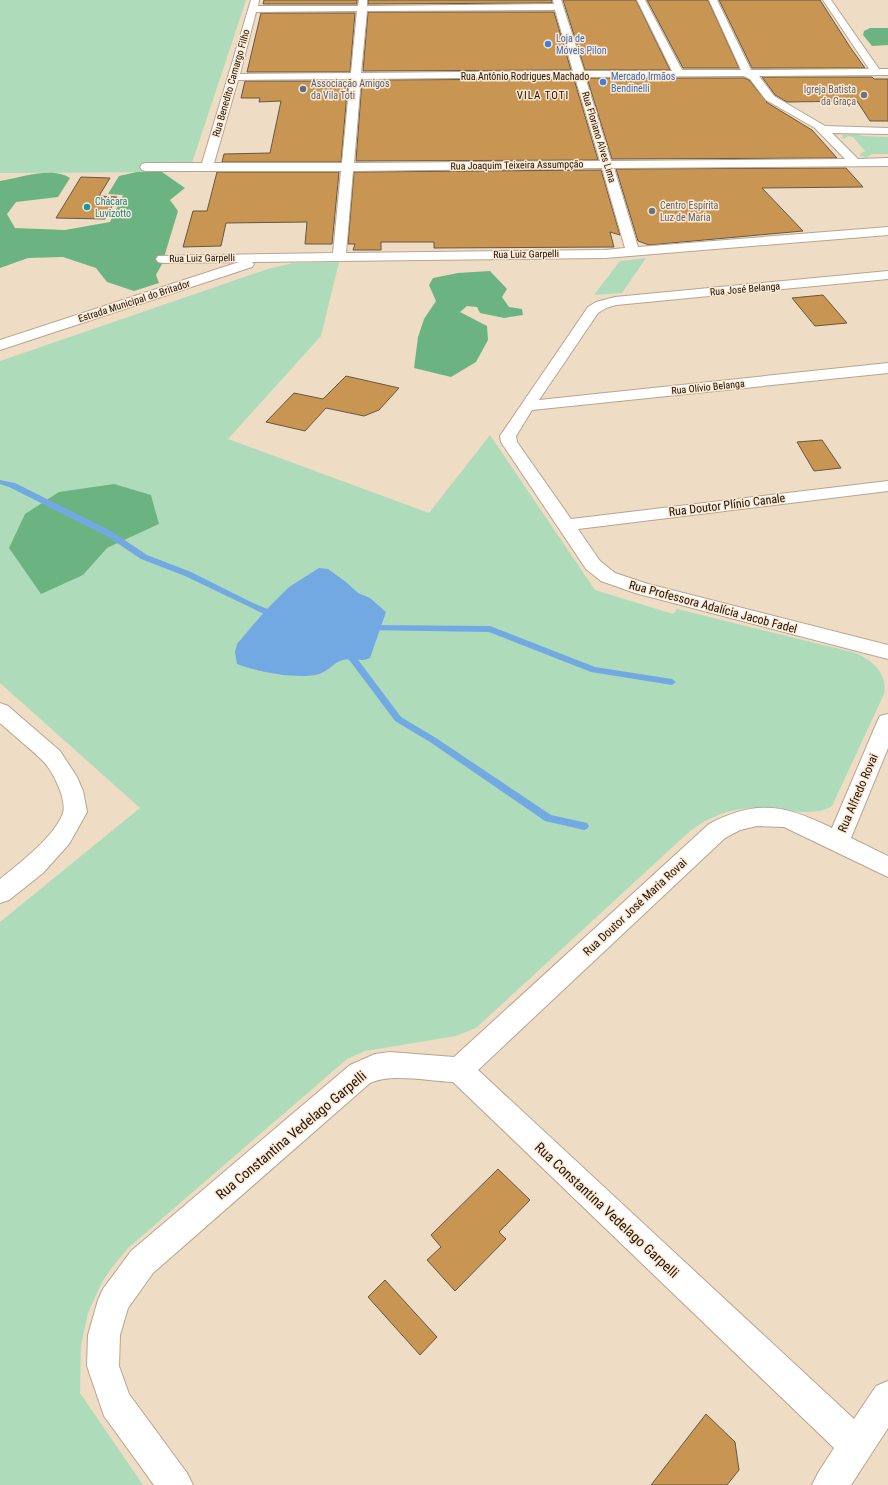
<svg xmlns="http://www.w3.org/2000/svg" width="888" height="1485" font-family="'Roboto Condensed',sans-serif">
<rect width="100%" height="100%" fill="#efdcc5"/>
<path fill="#aedbba" fill-rule="evenodd" d="M0 0H246L189 172 0 173Z
M850 132 863 136 888 137V154H872L866 158 859 155 865 151 853 137 848 136 844 139 842 137 843 135Z
M646 258 622 293 594 295 620 261Z
M339 262 321 336 228 439 429 513 490 435 595 590 673 614 677 609 856 653C873 661 888 674 884 694L832 806C815 818 777 808 756 808 731 808 710 816 690 831L476 1028 456 1036 365 1051 347 1059 128 1248 110 1270 102 1282 88 1313 81 1346 80 1393 143 1485H0V922L140 808 0 683V361L268 269 293 263ZM151 495 159 524 107 548Z"/>
<path fill="#6bb482" d="M870 28H888V45L872 46 863 35 864 31Z
M137 172H162L185 188 170 200 178 211 162 264 156 275 159 283 134 291 107 282 96 268 63 257 28 258 0 268V181C20 178 52 166 70 178L58 197 16 202 7 214 15 228 65 230 110 222 123 195 108 194 119 176Z
M490 271 507 289 502 297 509 307 522 309 523 315 504 318 480 313 477 307 467 306 460 312 487 326 488 340 476 362 451 377 414 368 418 337 424 319 436 301 429 285 433 278 458 273Z
M114 484 151 495 159 524 107 548 83 575 41 594 9 548 25 514 59 492Z"/>
<path fill="#72a9e3" d="M319 568 328 569 346 582 358 593 370 598 386 612 370 658C359 663 353 657 343 660 334 662 329 671 319 674 298 680 258 672 237 664L235 652 237 644 265 611 289 587Z"/>
<g fill="none" stroke-linecap="round" stroke-linejoin="round">
<path fill="#72a9e3" fill-rule="evenodd" d="M0 480 15 483 111 531 147 555 191 572 251 602 267 609 279 611 280 613 276 616 262 613 185 576 141 559 105 535 9 487 0 484Z
M368 625 490 626 595 667 672 679 676 682 672 685 591 672 489 632 365 630 364 628 365 626Z
M343 649 356 657 401 717 436 738 551 815 587 823 589 826 587 829 584 830 545 821 430 742 395 721 350 661 339 652 340 650Z"/>
</g>
<path fill="#c89553" stroke="#675743" d="M264 0H357V4H263Z
M368 0H552V3L368 4Z
M563 0H636L670 70H585Z
M647 0H708L739 68H683Z
M719 0H820L850 47 865 68H752Z
M368 12H554L571 70 363 71Z
M261 13H355L350 72H247Z
M762 77H872L874 79H888V121H870L857 101 787 102 775 95Z
M587 78H744L749 80 767 102H766L812 130 837 158 612 159Z
M574 79 598 160 356 161 362 80Z
M245 81H348L341 162H222L224 154 270 153 281 101 259 102 260 98H241Z
M846 168 863 187 762 188 803 231 649 245 638 241 616 169Z
M601 170 620 235 610 232 614 247 434 248V242H381V250H353L355 244H348L354 172Z
M217 172H339L332 244H305L307 222 226 223 221 246 183 247 193 211H207Z
M81 177 110 178 99 196 117 197 105 219 56 218Z
M823 295 847 323 815 326 792 298Z
M346 376 399 388 379 410 364 416 326 408 305 431 266 422 294 393 323 399Z
M822 440 841 468 814 471 797 442Z
M498 1169 530 1200 499 1232 506 1239 455 1291 427 1260 441 1247 431 1235Z
M385 1280 437 1337 420 1355 368 1297Z
M706 1414 735 1442 739 1470 727 1485H651Z"/>
<g fill="none" stroke-linecap="round" stroke-linejoin="round">
<g stroke="#b7a58f" stroke-width="2">
<path id="street" d="M251 0H259L258 6H358L359 0H367V6L554 4 553 0H561L584 71H672L637 0H645L682 70H741L709 0H717L751 70 869 69 823 0H831L879 69H888V75L759 76 774 96 825 126 888 128V134L832 133 858 159 888 158V166L614 168 638 247 888 227V235L605 258 252 262 254 264 252 267 0 350V340L239 262 163 263 158 262 156 259 158 256 333 253 341 171H146L142 170 140 167 142 164 146 163H202ZM555 10 573 71 361 73 367 11ZM357 11 351 73 240 74 256 12ZM744 76 750 79 766 100 815 128 845 159 611 161 585 77ZM575 77 600 161 354 163 361 79ZM350 79 342 163H214L238 80ZM602 168 625 248 605 250 346 253 353 171Z
M888 271V279L616 305 606 308 598 313 539 400 888 363V373L532 410 516 436 517 442 571 519 888 481V491L578 529 600 561 615 573 648 584 888 645V659L635 593 601 581 586 569 501 442 500 436 588 307 596 302 615 297Z
M0 703 8 706 60 751 77 777 83 791 87 812 69 844 43 873 9 900 0 903V879C19 864 55 836 63 813 67 799 53 772 44 762 30 748 14 736 0 723Z
M888 714V748L851 838 888 856V877L784 827 757 826 740 830 725 838 478 1070 854 1419 876 1386 888 1381V1428L851 1485H812L818 1473 834 1448 453 1082C428 1081 392 1073 370 1083L153 1273 128 1308 120 1335 119 1366 129 1394 187 1473 193 1485H154L104 1416 87 1366 88 1335 98 1300 103 1289 131 1251 350 1065 375 1054 390 1052 454 1057 709 824C757 799 785 805 832 828L877 722 880 716Z"/>
</g>
<use href="#street" fill="#fff" fill-rule="evenodd"/>
</g>
<g fill="#3f7fe0" stroke="#fde9d2" stroke-width="1.5">
<circle cx="548" cy="44" r="4"/>
<circle cx="603" cy="82" r="4"/>
</g>
<circle fill="#5c6f8a" stroke="#fde9d2" stroke-width="1.5" cx="303" cy="89" r="4"/>
<g fill="#6b7280" stroke="#fde9d2" stroke-width="1.5">
<circle cx="864" cy="95" r="4"/>
<circle cx="652" cy="211" r="4"/>
</g>
<circle fill="#0f9aa8" stroke="#fde9d2" stroke-width="1.5" cx="87" cy="207" r="4"/>
<g text-anchor="middle" dominant-baseline="central" stroke-width="3" stroke-linejoin="round" paint-order="stroke">
<g font-size="10" fill="#366cbe" stroke="#fde9d2" text-anchor="start">
<text x="556" y="38">Loja de<tspan x="556" dy="12">Móveis Pilon</tspan></text>
<text x="611" y="76">Mercado Irmãos<tspan x="611" dy="12">Bendinelli</tspan></text>
</g>
<g font-size="10" fill="#1b140c" stroke="#fde9d2">
<text x="525" y="76">Rua Antônio Rodrigues Machado</text>
<text transform="translate(231 83) rotate(-74)">Rua Benedito Camargo Filho</text>
<text transform="translate(599 137) rotate(73)">Rua Floriano Alves Lima</text>
<text transform="translate(517 165) rotate(-1)">Rua Joaquim Teixeira Assumpção</text>
<text transform="translate(526 254) rotate(-1)">Rua Luiz Garpelli</text>
<text transform="translate(202 258) rotate(-1)">Rua Luiz Garpelli</text>
<text transform="translate(745 289) rotate(-5)">Rua José Belanga</text>
<text transform="translate(134 301) rotate(-18)">Estrada Municipal do Britador</text>
<text transform="translate(708 387) rotate(-6)">Rua Olívio Belanga</text>
</g>
<g font-size="10" fill="#4e5e75" stroke="#fde9d2" text-anchor="start">
<text x="311" y="83">Associação Amigos<tspan x="311" dy="12">da Vila Toti</tspan></text>
</g>
<g font-size="10" fill="#5b616d" stroke="#fde9d2" text-anchor="end">
<text x="856" y="89">Igreja Batista<tspan x="856" dy="12">da Graça</tspan></text>
<text x="660" y="205" text-anchor="start">Centro Espírita<tspan x="660" dy="12">Luz de Maria</tspan></text>
</g>
<g font-size="10" fill="#0d838f" stroke="#fde9d2" text-anchor="start">
<text x="95" y="201">Chácara<tspan x="95" dy="12">Luvizotto</tspan></text>
</g>
<g font-size="11" letter-spacing="1" fill="#1b140c" stroke="#fde9d2">
<text x="543" y="95">VILA TOTI</text>
</g>
<g font-size="12" fill="#1b140c" stroke="#fde9d2">
<text transform="translate(727 505) rotate(-7)">Rua Doutor Plínio Canale</text>
<text transform="translate(713 607) rotate(15)">Rua Professora Adalícia Jacob Fadel</text>
<text transform="translate(858 793) rotate(-67)">Rua Alfredo Rovai</text>
<text transform="translate(635 907) rotate(-43)">Rua Doutor José Maria Rovai</text>
</g>
<g font-size="14" fill="#1b140c" stroke="#fde9d2">
<text transform="translate(291 1135) rotate(-40)">Rua Constantina Vedelago Garpelli</text>
<text transform="translate(607 1210) rotate(43)">Rua Constantina Vedelago Garpelli</text>
</g>
</g>
</svg>
